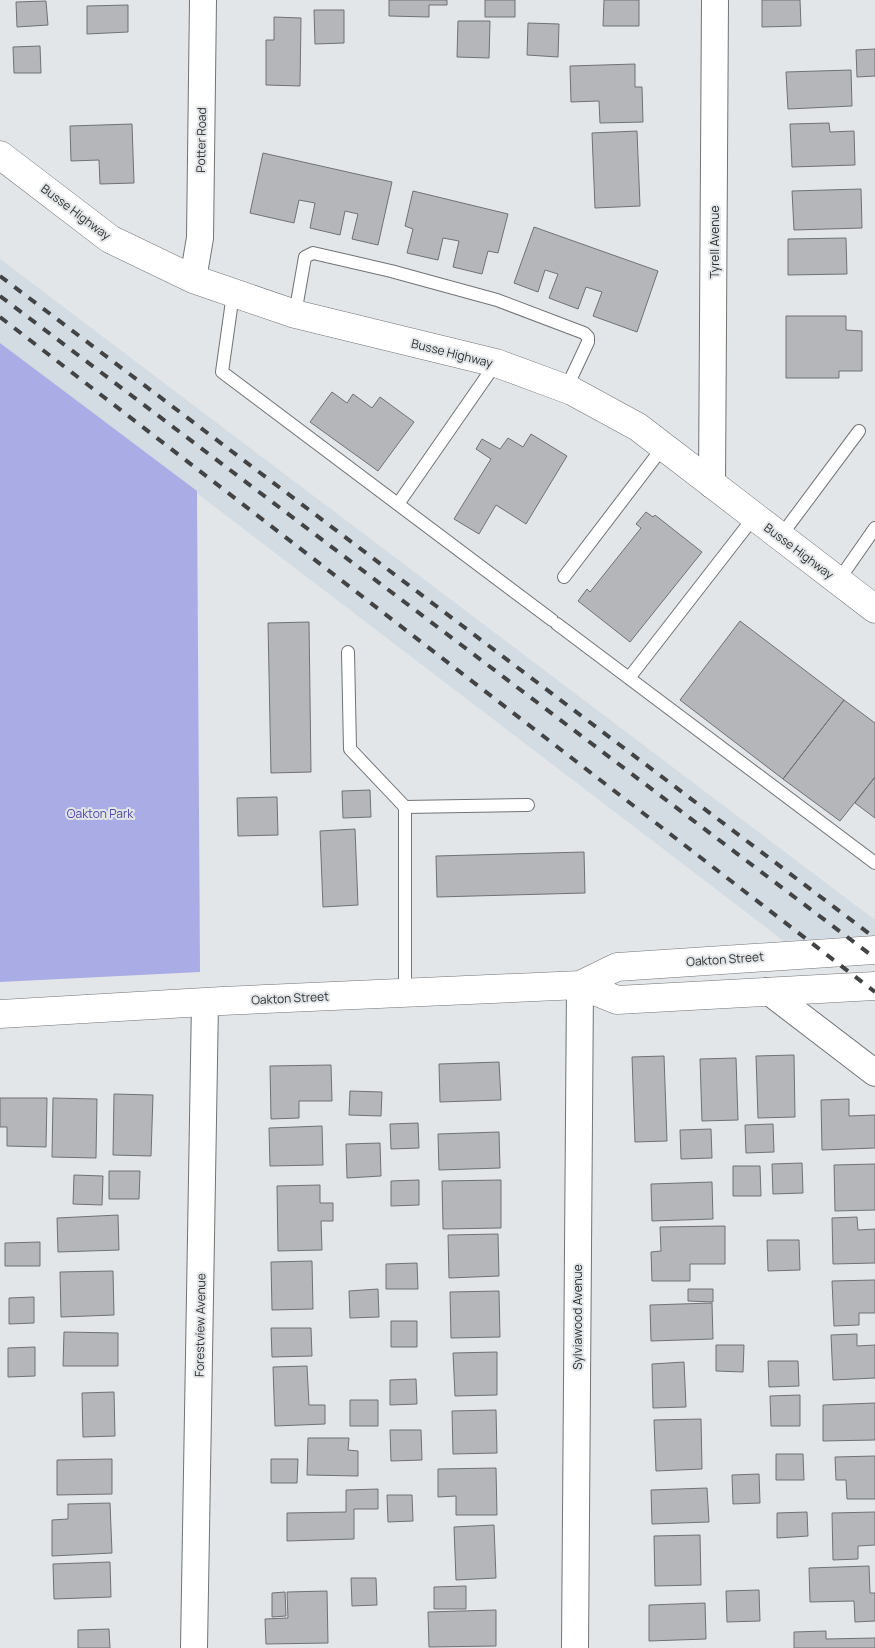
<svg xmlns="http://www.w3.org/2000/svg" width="875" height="1648" font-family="Manrope,sans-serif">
<rect width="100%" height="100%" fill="#e3e6e8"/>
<path fill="#d3dbe3" d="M0 259 875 920V935L784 941 0 343Z"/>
<path fill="#aaace6" d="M0 343 197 491 200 972 0 982Z"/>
<path fill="#b4b6b9" stroke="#707174" d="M389 0H447V5H429V17L389 16Z
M485 0H515V17H485Z
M604 0H639V26H603Z
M762 0H800L801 26 762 27Z
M46 1 48 25 17 27 16 2Z
M128 5V32L87 34V6Z
M314 10H344V43L315 44Z
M274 17 301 18 300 86 266 85V40H274Z
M458 21H490L489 58 457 57Z
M528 23 559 24 558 57 527 55Z
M40 46 41 73H14L13 47Z
M875 49V76L857 77 856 50Z
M635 64V87H642L643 122 600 123 599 101 571 102 570 66Z
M851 70 852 106 788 109 786 72Z
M829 123 830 132 854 131 855 165 792 167 790 124Z
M132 124 134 183 100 184 99 160 71 161 70 126Z
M637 131 640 206 595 208 592 133Z
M263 153 392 182 378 245 352 239 358 214 345 211 340 235 310 228 315 203 299 200 294 223 250 213Z
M861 189 862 228 794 230 792 191Z
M413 191 508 214 498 253 488 251 482 274 453 267 459 241 443 238 438 260 407 253 413 229 405 226Z
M534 227 658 271 637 332 593 316 602 292 586 287 578 309 549 298 558 274 545 270 538 292 514 283Z
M846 238 847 274 788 275V239Z
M786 316H846V330L862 331V371H839V378H786Z
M332 392 347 403 353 394 372 408 380 397 414 422 378 471 310 422Z
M531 434 567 456 526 524 496 505 479 534 454 519 491 459 476 449 482 439 500 449 508 438 523 447Z
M646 512 653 517 655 515 702 552 630 642 578 601 587 589 590 592 641 528 636 524Z
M740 621 844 700 783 779 680 700Z
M309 622 311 772 271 773 268 623Z
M844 700 875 723V777L840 821 783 779Z
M875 777V818L855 803Z
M370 790 371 817 343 818 342 791Z
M277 797 278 835 238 836 237 798Z
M355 829 358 905 323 907 320 831Z
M584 852 585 893 437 897 436 856Z
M794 1055 795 1117 758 1118 756 1056Z
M664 1056 667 1141 635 1142 632 1057Z
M736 1058 738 1120 702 1121 700 1059Z
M499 1062 501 1100 440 1102 439 1064Z
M331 1065 332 1101H299V1118L271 1119 270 1066Z
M350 1091 382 1092 381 1116 349 1115Z
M114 1094 153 1095 151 1156 113 1155Z
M0 1098H47L46 1147 7 1146V1127H0Z
M53 1098 97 1099 96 1158 52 1157Z
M849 1099V1116L875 1115V1148L822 1150 821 1100Z
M418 1123 419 1148 391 1149 390 1124Z
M773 1124 774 1152 746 1153 745 1125Z
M322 1126 323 1165 270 1166 269 1128Z
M711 1129 712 1158 681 1159 680 1130Z
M499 1132 500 1168 439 1170 438 1134Z
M380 1143 381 1176 347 1178 346 1144Z
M802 1163 803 1193 773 1194 772 1164Z
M875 1164V1210L835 1211 834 1165Z
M733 1166H760L761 1196H733Z
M109 1171H140L139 1199H109Z
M74 1175 103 1176 102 1205 73 1204Z
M419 1180V1205L391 1206V1181Z
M501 1180V1228L443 1229 442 1181Z
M712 1182 713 1219 652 1221 651 1184Z
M320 1185V1203H333V1221H321L322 1250 278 1251 277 1186Z
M118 1215 119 1250 58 1252 57 1218Z
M857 1217 858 1230 875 1229V1263L833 1264 832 1218Z
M725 1226V1264H690V1281H652L651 1252 661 1251 660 1227Z
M498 1234 499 1276 449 1278 448 1235Z
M767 1240H799L800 1270 768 1271Z
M40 1242V1266H5V1243Z
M312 1261 313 1309 272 1310 271 1262Z
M417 1263 418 1289H386V1264Z
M113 1271 114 1315 61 1317 60 1272Z
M875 1280V1313H859V1325L834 1326 832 1281Z
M378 1289 379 1317 350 1318 349 1291Z
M688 1289H713V1302L688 1301Z
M499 1291 500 1337 451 1338 450 1292Z
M34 1297V1323L9 1324V1298Z
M712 1303 713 1339 651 1341 650 1305Z
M391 1321H417V1347H391Z
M271 1328H311L312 1356 272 1357Z
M64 1332 118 1333V1366H63Z
M857 1334V1346L875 1345V1378L833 1380 831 1335Z
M716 1345H744L743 1372 716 1371Z
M35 1347V1376L8 1377V1348Z
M497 1352V1395L455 1396 453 1353Z
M768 1361H798L799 1386 769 1387Z
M684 1362 686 1407 653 1408 652 1364Z
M307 1366 309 1405H325V1424L275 1426 273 1367Z
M416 1379 417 1404 390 1405V1380Z
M114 1392 115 1436 83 1437 82 1393Z
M800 1395V1426H771L770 1396Z
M350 1400H378V1426H350Z
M875 1403V1440L823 1441V1405Z
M496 1410 497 1453 453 1454 452 1411Z
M701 1419 702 1469 656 1471 654 1420Z
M390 1430H421L422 1460 391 1461Z
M308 1438H349L348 1450 358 1451V1476L307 1475Z
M776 1454H803L804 1480H776Z
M875 1456V1499H847L846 1480H836L835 1457Z
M112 1459V1494L57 1495V1460Z
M271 1459H298L297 1483H271Z
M496 1468 497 1515H456V1496L438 1497V1469Z
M759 1474 760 1503 733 1504 732 1475Z
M707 1488 709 1522 652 1524 651 1490Z
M378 1489V1509H354V1539L287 1541V1513L346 1512V1490Z
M387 1495H412L413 1521 388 1522Z
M110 1503 112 1553 52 1556V1520L68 1519V1504Z
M807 1512 808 1536 777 1538V1513Z
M875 1512V1545L858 1546V1559L833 1560 832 1513Z
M494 1525 496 1578 456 1580 454 1527Z
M700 1535 701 1585 655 1586 654 1536Z
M110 1562 111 1597 54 1599 53 1564Z
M869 1566 870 1593H875V1621L855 1622 854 1601 810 1602 809 1568Z
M351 1578H376L377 1605 352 1606Z
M466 1586V1609H434V1587Z
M759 1590 760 1621 727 1622 726 1591Z
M327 1591 328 1643 266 1644 265 1619 288 1618 287 1592Z
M285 1592 286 1616 272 1617V1593Z
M705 1603 706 1639 649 1641V1605Z
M496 1610V1646L429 1647 428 1612Z
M109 1629 110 1648H78V1630Z
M826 1631V1639L875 1638V1648H794V1632Z"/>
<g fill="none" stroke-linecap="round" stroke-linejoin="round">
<g stroke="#717376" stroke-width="14">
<path id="lane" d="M233 294 222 372 552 620
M295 314 305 257 313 253 391 271 497 300 584 333 588 337V342L566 389
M398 504 496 363
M780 537 859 431
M564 577 663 447
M838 581 875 528
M557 624 875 863
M348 652 350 749 405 807
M629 678 754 517
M405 992V807L528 805"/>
</g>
<g stroke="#717376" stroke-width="28">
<path id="street" d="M193 279 200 238 203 0
M712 485 715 0
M768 991 875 1073
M194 1648 205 1002
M575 1648 580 985"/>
</g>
<g stroke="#717376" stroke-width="29">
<path id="secondary" d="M0 155 110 239 193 279 295 314 496 363 572 391 638 427 875 609
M580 985 617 967 875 950
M0 1014 222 1001 580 985 617 1000 875 986"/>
</g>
<use href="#lane" stroke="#fff" stroke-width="12"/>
<use href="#street" stroke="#fff" stroke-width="26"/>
<use href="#secondary" stroke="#fff" stroke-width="28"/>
<path stroke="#414344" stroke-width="4" stroke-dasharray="9 9" stroke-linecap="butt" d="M0 276 875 938
M0 296 875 958
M0 317 875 992"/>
</g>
<g text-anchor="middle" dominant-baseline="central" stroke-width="4" stroke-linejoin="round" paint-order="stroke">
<g font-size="12" fill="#2d2f30" stroke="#e3e6e8">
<text transform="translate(201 140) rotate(-89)">Potter Road</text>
<text transform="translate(76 212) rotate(37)">Busse Highway</text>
<text transform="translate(714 242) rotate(-90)">Tyrell Avenue</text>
<text transform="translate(452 353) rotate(14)">Busse Highway</text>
<text transform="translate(799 551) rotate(37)">Busse Highway</text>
<text transform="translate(725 959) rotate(-4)">Oakton Street</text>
<text transform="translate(290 998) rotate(-3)">Oakton Street</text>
<text transform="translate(577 1317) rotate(-90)">Sylviawood Avenue</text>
<text transform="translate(200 1325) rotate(-89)">Forestview Avenue</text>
</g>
<g font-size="12" fill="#4f45ab" stroke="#e3e6e8">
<text x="100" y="813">Oakton Park</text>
</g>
</g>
</svg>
